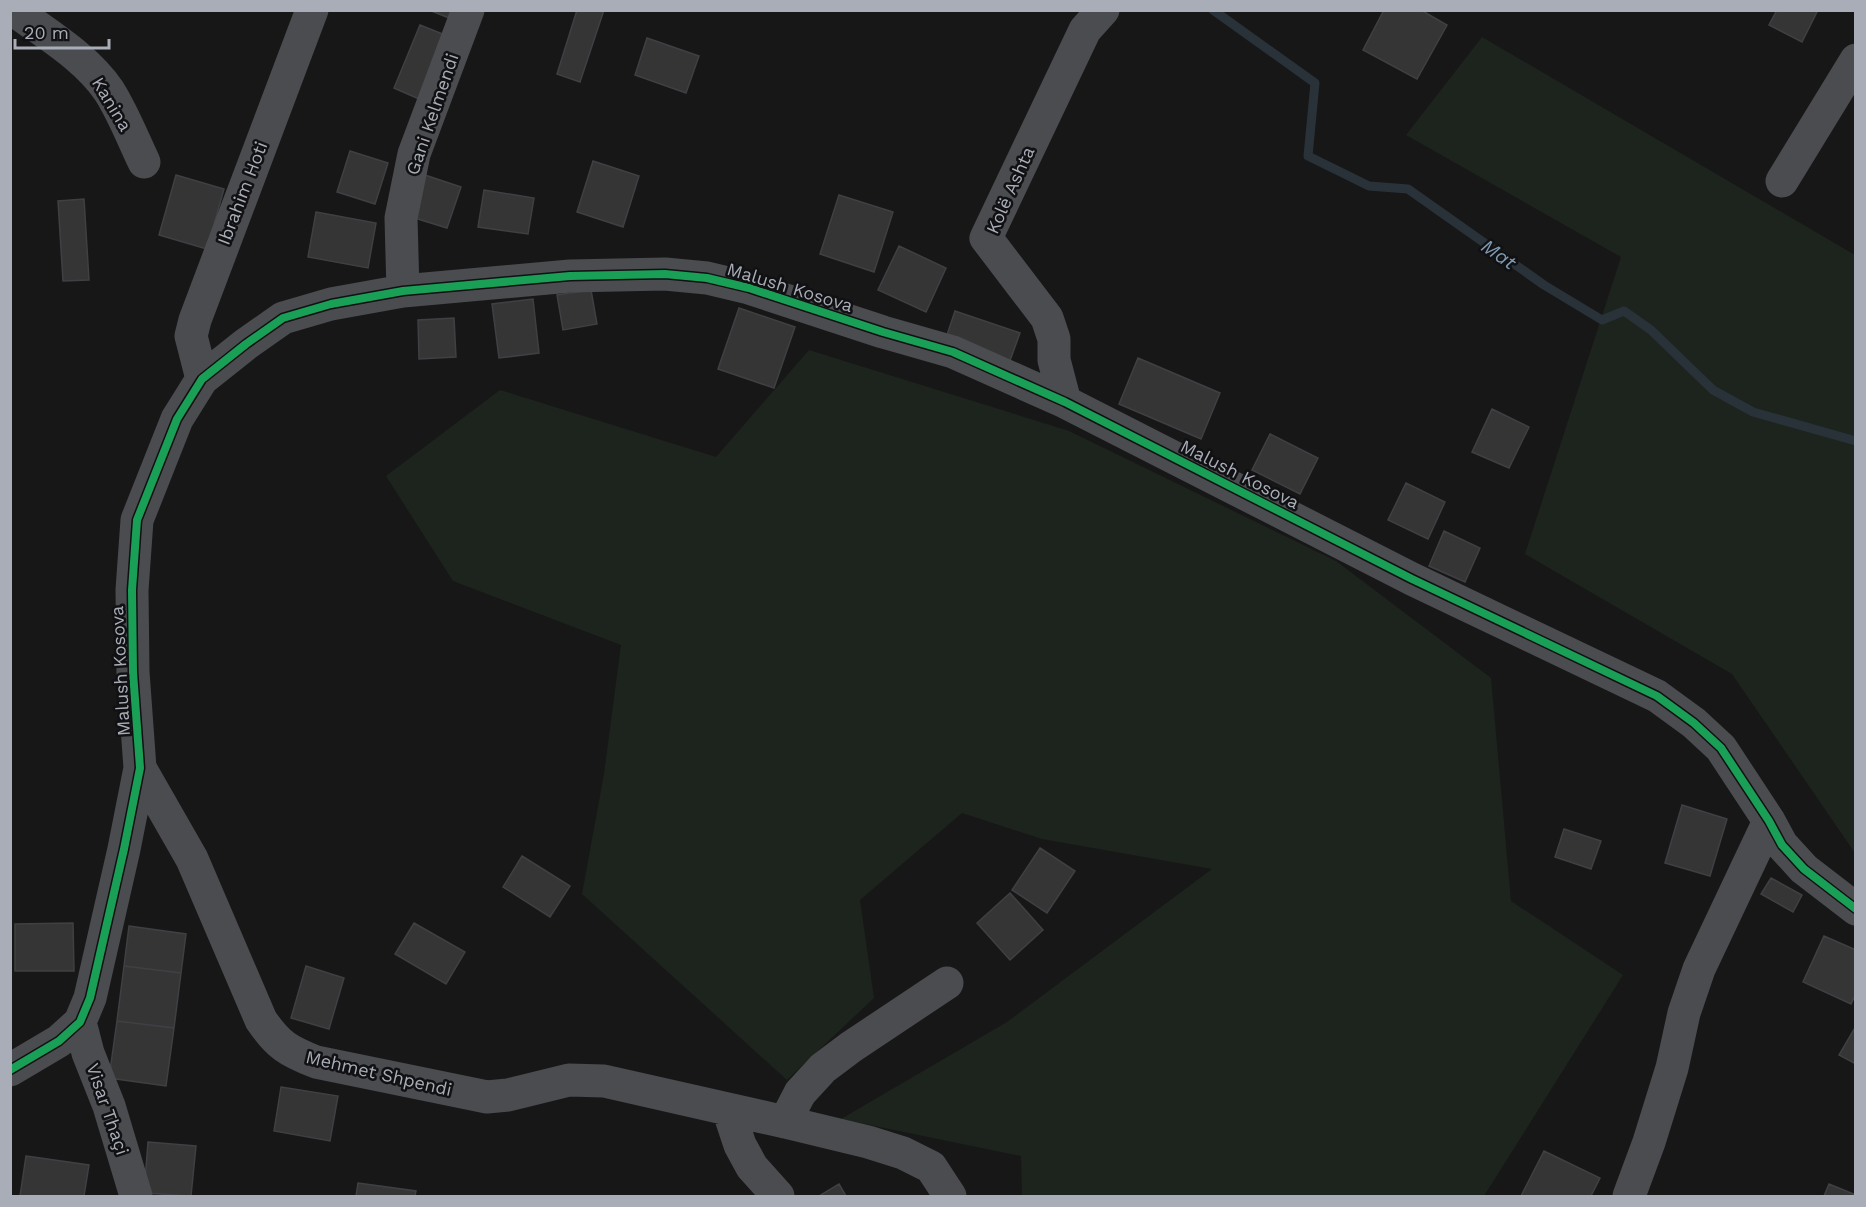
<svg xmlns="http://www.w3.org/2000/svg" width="1866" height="1207" font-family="'Work Sans',sans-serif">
<rect width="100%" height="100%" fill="#171717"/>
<path fill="#1d241e" d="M1482 37 1855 255V853L1732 674 1525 554 1621 257 1406 135Z
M809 350 1069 431 1336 561 1491 678 1511 901 1623 975 1484 1196H1022L1021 1156 841 1119 1007 1022 1212 869 1042 839 962 813 860 900 874 998 787 1080 582 894 604 774 621 645 453 581 386 476 500 390 716 457Z"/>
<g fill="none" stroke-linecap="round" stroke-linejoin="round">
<path stroke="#2a3239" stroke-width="9" d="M1213 10 1315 83 1308 156 1369 186 1408 189 1544 285 1602 320 1624 311 1651 330 1713 390 1753 412 1856 441"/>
</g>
<path fill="#353536" stroke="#3f4043" stroke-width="1.5" d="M429 10H452L449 18Z
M577 10H604L580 82 557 74Z
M1384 10H1421L1447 25 1417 79 1363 50Z
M1777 10H1818L1802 42 1769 25Z
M420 25 445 35 419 99 394 88Z
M647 38 699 56 686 93 635 75Z
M350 151 388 163 375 204 337 192Z
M593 161 639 176 623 227 577 212Z
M422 174 461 187 447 228 408 216Z
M176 175 224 189 207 249 159 235Z
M484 190 534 198 528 234 478 227Z
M839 195 893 212 874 272 820 254Z
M84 199 89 280 63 281 58 201Z
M316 212 376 223 368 268 308 257Z
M899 246 946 268 926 312 878 290Z
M591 290 597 324 563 330 557 295Z
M533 299 539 353 499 358 492 304Z
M739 308 795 327 774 388 718 369Z
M955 311 1020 333 1008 366 944 344Z
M454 318 456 357 419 359 418 320Z
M1138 358 1220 393 1201 439 1119 404Z
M1492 409 1529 427 1509 468 1472 452Z
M1270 434 1318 458 1300 494 1252 470Z
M1406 483 1445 502 1428 539 1388 520Z
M1444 531 1480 548 1465 582 1429 566Z
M1682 805 1727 819 1710 876 1665 863Z
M1564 829 1601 841 1591 869 1555 857Z
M1040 848 1075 871 1047 913 1012 890Z
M522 856 570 886 550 917 503 887Z
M1771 878 1802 895 1793 912 1761 894Z
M1010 893 1043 930 1010 960 977 923Z
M73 923 74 971H15V924Z
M414 923 465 952 446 984 395 954Z
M129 926 186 934 181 973 124 966Z
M1824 936 1856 950V993L1851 1004 1803 982Z
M124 966 181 973 174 1028 117 1021Z
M306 966 344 978 329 1029 291 1018Z
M117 1021 174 1028 166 1086 109 1078Z
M1856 1026V1064L1839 1055Z
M281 1087 338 1096 330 1141 274 1131Z
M148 1142 196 1146 191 1196 144 1193Z
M1544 1151 1600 1178 1591 1196H1521Z
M26 1156 89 1165 84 1196H20Z
M358 1183 416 1191 415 1196H356Z
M839 1184 846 1196H819Z
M1829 1184 1856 1195V1196H1824Z"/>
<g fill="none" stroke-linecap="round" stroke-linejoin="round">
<path stroke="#4b4c50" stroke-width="33" d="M14 10C46 34 86 57 109 91 123 113 133 139 144 162
M1782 181 1856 60
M403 291 401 218 414 154 468 10
M202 379 191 336 195 320 312 10
M1065 402 1054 360V339L1047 318 986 238 1085 30 1103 10
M140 768 192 859 261 1020C278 1045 288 1051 316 1062L487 1097 508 1095 569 1080 604 1081 785 1122 868 1142 903 1153 931 1167 950 1196
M80 1022 88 1053 109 1106 136 1196
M10 1070 59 1041 80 1022 90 998 124 849 140 768 133 672 132 590 137 520 177 419 202 379 246 344 283 318 331 304 403 291 570 276 665 274 707 278 749 288 883 332 953 352 1065 402 1412 579 1657 696 1694 723 1721 748 1769 821 1782 845 1804 869 1856 909
M728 1109 740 1145 752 1167 778 1196
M785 1122 800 1093 823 1068 851 1047 947 983
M1629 1196 1649 1142 1672 1068 1684 1013 1699 969 1769 821"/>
<g stroke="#111113" stroke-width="11">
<path id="cycleway" d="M10 1070 59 1041 80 1022 90 998 124 849 140 768 133 672 132 590 137 520 177 419 202 379 246 344 283 318 331 304 403 291 570 276 665 274 707 278 749 288 883 332 953 352 1065 402 1412 579 1657 696 1694 723 1721 748 1769 821 1782 845 1804 869 1856 909"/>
</g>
<use href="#cycleway" stroke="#1a9f57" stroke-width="8"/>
</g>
<g text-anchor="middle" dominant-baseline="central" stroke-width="5" stroke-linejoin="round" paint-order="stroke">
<g font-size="18" fill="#a8adb8" stroke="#111113">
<text transform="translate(112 104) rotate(59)">Kanina</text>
<text transform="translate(432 114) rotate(-71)">Gani Kelmendi</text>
<text transform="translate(1010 190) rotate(-66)">Kolë Ashta</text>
<text transform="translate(242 193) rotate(-69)">Ibrahim Hoti</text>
<text transform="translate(790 287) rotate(17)">Malush Kosova</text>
<text transform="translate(1240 474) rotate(27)">Malush Kosova</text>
<text transform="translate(120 671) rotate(-93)">Malush Kosova</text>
<text transform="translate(379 1073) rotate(13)">Mehmet Shpendi</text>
<text transform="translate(108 1109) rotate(71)">Visar Thaçi</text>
</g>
<g font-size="20" font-style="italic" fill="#7f9bb3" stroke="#111113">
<text transform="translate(1499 254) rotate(35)">Mat</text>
</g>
</g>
<rect width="1866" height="1207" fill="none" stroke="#a8adb8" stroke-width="24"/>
<path d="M15 39v9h94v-9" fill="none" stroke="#a8adb8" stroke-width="3"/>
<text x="24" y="39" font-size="18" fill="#a8adb8" stroke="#111113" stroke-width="4.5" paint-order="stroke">20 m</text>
</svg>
